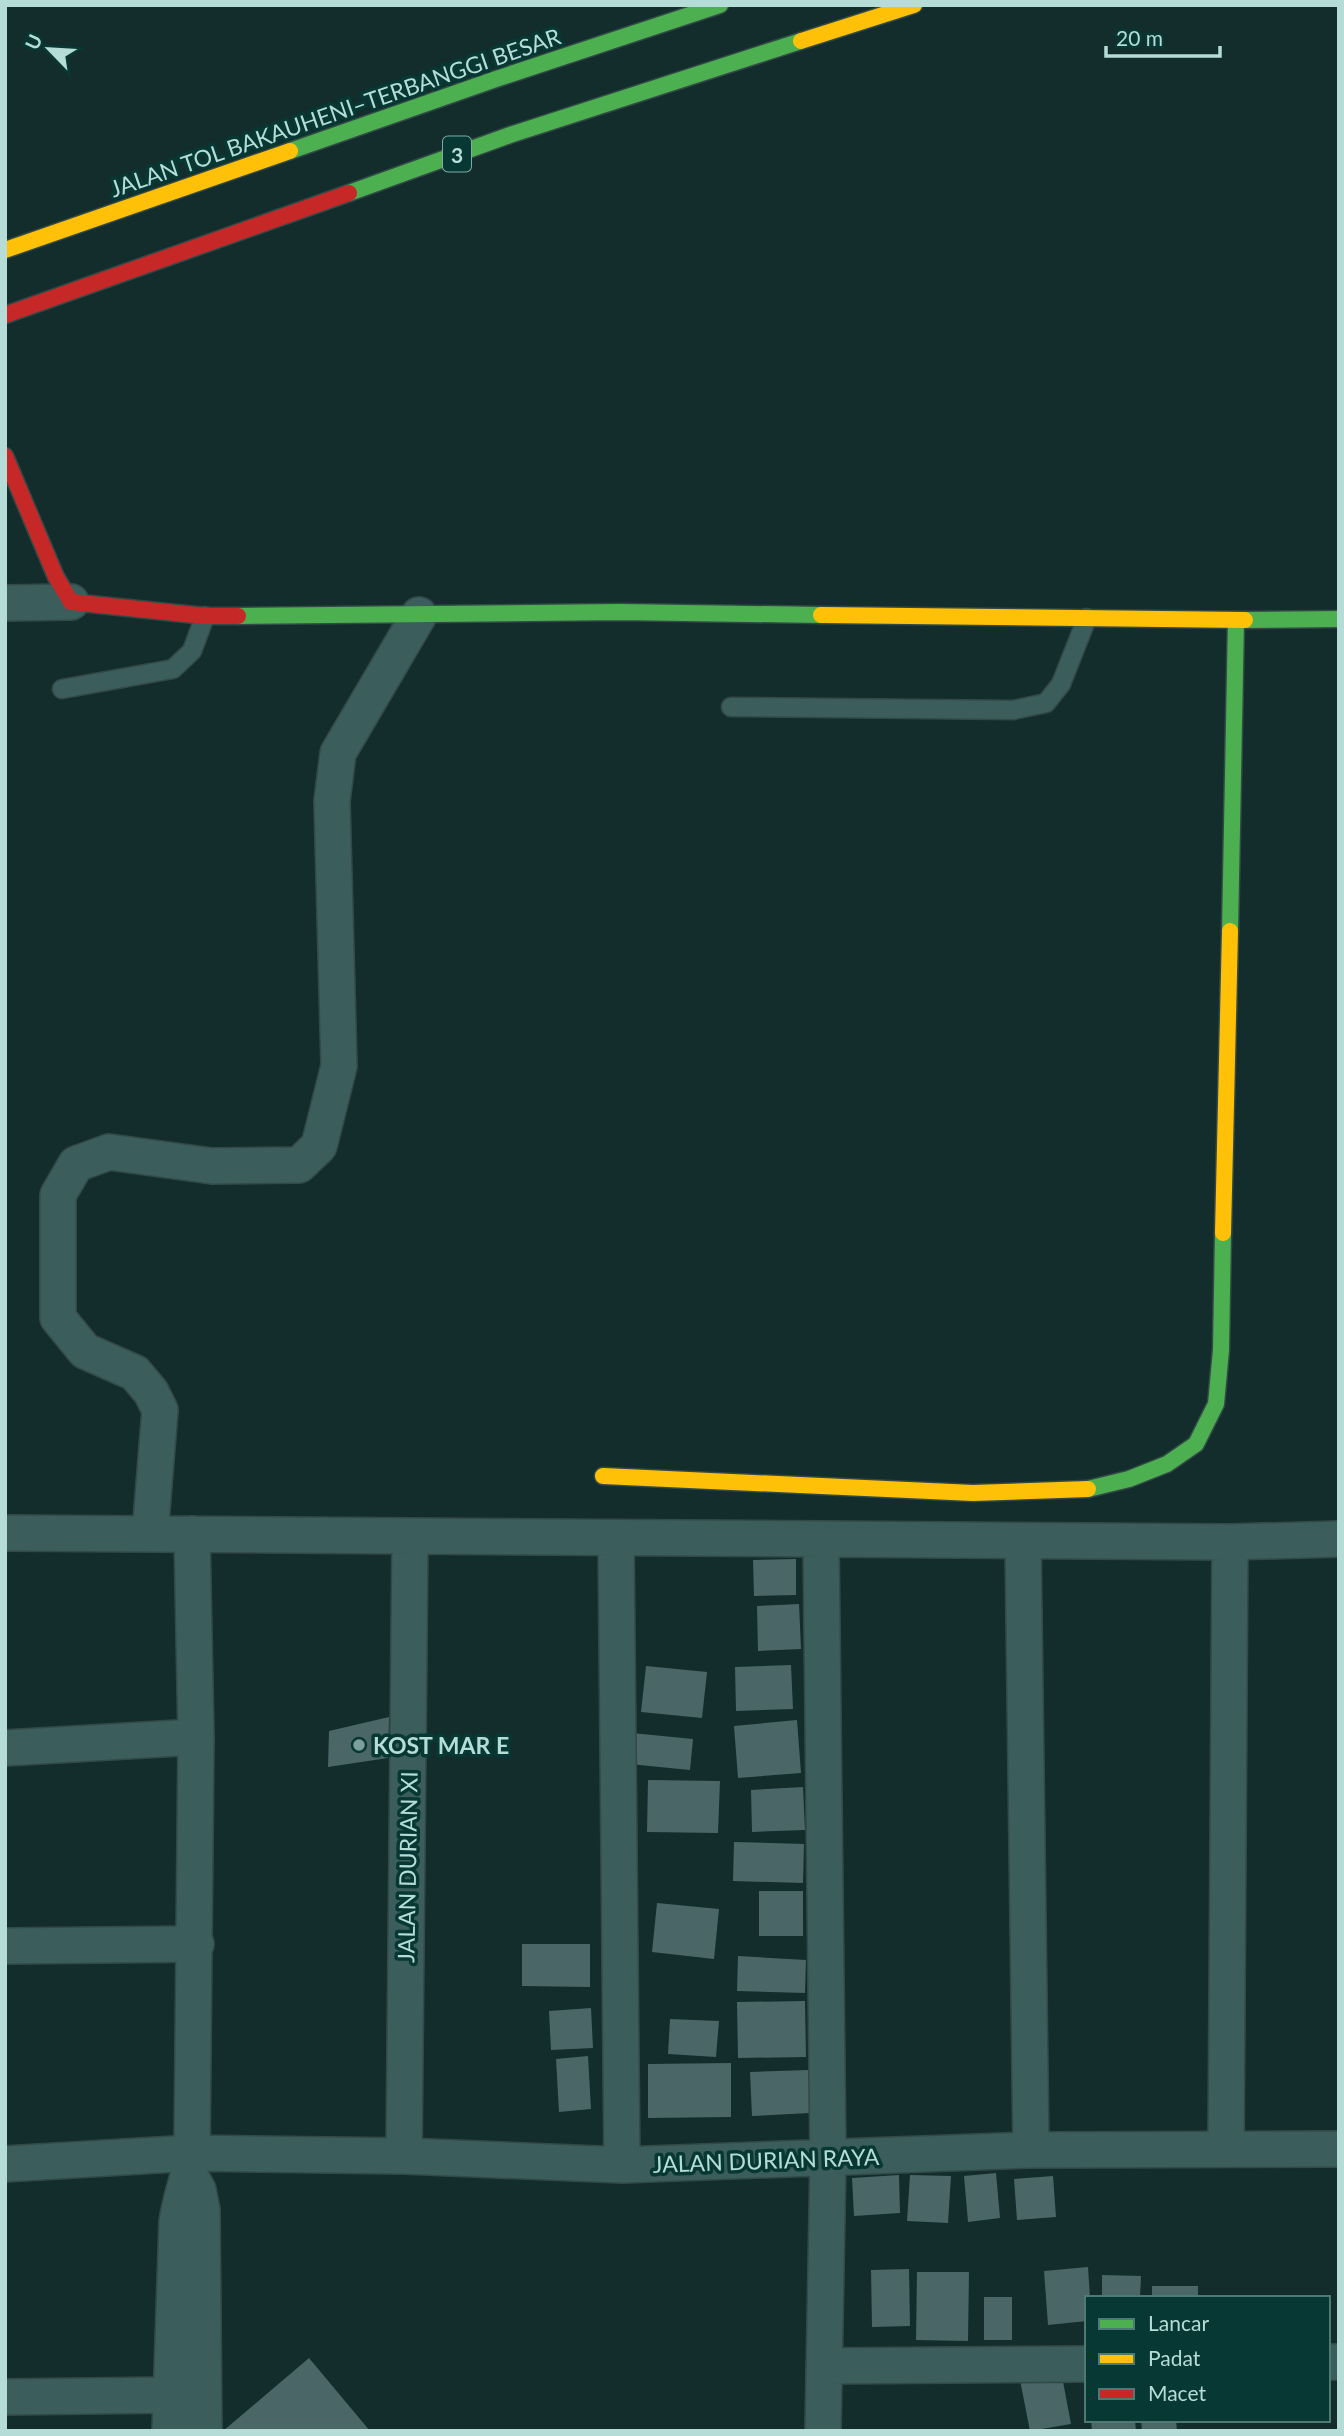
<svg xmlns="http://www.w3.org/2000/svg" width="1344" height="2436" font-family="Lato,sans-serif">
<rect width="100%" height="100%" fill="#122d2b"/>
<path fill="#4a6667" d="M796 1559V1595L754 1596 753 1560Z
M799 1604 801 1649 758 1651 757 1606Z
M791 1665 793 1709 736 1711 735 1667Z
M646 1666 707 1672 702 1718 641 1712Z
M389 1717 388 1758 328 1767 329 1731Z
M797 1720 801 1773 738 1778 734 1726Z
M632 1733 693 1739 690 1770 629 1764Z
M648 1780 720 1781 718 1833 647 1832Z
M803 1787 805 1830 752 1832 751 1790Z
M734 1842 804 1844 803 1883 733 1881Z
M759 1891H803V1936H759Z
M657 1903 719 1909 714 1959 652 1952Z
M522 1944H590V1987L522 1986Z
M738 1956 806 1960 805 1993 737 1991Z
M805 2001 806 2057 738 2058 737 2002Z
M591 2008 593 2048 551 2050 549 2011Z
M670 2019 719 2021 716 2057 668 2054Z
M588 2056 591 2109 559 2112 556 2059Z
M731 2063V2117L648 2118V2064Z
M809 2070 810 2113 752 2116 750 2072Z
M996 2173 1000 2218 968 2222 964 2176Z
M899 2175 900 2213 854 2216 852 2178Z
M910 2175 951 2176 948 2223 907 2221Z
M1053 2176 1056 2217 1017 2220 1014 2179Z
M1088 2267 1090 2298H1087V2321L1048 2325 1044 2271Z
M909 2269 910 2326 872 2327 871 2270Z
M917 2272H969L968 2341 916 2340Z
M1102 2275 1141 2276 1140 2298H1102Z
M1152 2286H1198V2298H1152Z
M984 2297H1012V2340H984Z
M309 2358 370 2431H223Z
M1061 2371 1071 2424 1030 2431 1020 2380Z
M1091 2420H1135L1136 2431H1092Z
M1141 2420H1176L1177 2431H1142Z"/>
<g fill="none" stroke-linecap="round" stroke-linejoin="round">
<g stroke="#334947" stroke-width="21">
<path id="lane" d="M62 689 173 669 192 651 205 616
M731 707 1013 710 1046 703 1061 684 1087 618"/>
</g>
<g stroke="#334947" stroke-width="38">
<path id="street" d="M5 603 71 602
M5 1533 1230 1542 1339 1539
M150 1534 160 1410 151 1392 135 1373 85 1351 58 1318V1195L76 1164 109 1152 212 1166 299 1165 319 1146 339 1066 332 801 338 753 419 615
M616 1538 622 2165
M821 1539 828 2158 823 2431
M1023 1541 1031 2150
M5 1748 196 1737
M5 1946 196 1944
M1226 2149 1230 1542
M404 2156 410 1536
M5 2164 192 2153 404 2156 622 2165 1031 2150 1339 2149
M190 2176 198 2190 202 2210 204 2431
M1328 2362H1339
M825 2366 1087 2364
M5 2397 170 2395
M170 2431 177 2222C180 2198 190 2177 192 2153L196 1737 192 1534"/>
</g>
<g stroke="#334947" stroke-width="19">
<path id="fast" d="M290 151 496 79 720 5
M349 193 510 135 801 41
M238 616 620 612 821 615
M1245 620 1339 619
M1230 931 1236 620
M1088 1489 1129 1479 1167 1464 1196 1444 1216 1404 1221 1350 1223 1233"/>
</g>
<g stroke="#334947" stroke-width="19">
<path id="slow" d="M801 41 914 5
M5 250 290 151
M821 615 1245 620
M1223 1233 1230 931
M603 1476 973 1493 1088 1489"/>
</g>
<g stroke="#334947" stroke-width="19">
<path id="jam" d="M5 315 349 193
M5 456 56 577 71 602 205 616H238"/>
</g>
<use href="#lane" stroke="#3b5d5b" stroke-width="18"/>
<use href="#street" stroke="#3b5d5b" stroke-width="35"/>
<use href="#fast" stroke="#4caf50" stroke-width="16"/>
<use href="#slow" stroke="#ffc107" stroke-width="16"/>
<use href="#jam" stroke="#c62828" stroke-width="16"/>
</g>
<circle fill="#7c9f9b" stroke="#073834" stroke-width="2.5" cx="359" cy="1745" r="7"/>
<g text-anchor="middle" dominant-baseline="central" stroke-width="7" stroke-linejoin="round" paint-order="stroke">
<rect fill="#073834" stroke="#81aba6" stroke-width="2" x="443" y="136.5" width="28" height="35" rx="5"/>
<g font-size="21" font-weight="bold" fill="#b5dcd7">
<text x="457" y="154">3</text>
</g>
<g font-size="23" fill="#b5dcd7" stroke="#073834">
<text transform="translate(335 112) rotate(-19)">JALAN TOL BAKAUHENI–TERBANGGI BESAR</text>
<text transform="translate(407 1867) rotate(-89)">JALAN DURIAN XI</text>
<text transform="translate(766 2160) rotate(-2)">JALAN DURIAN RAYA</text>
</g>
<g font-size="23" font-weight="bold" fill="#b5dcd7" stroke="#073834" text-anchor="start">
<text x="373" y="1745">KOST MAR E</text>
</g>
</g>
<rect width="1344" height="2436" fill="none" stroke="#b5dcd7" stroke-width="14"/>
<rect x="1085" y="2296" width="245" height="126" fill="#073834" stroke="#4d7a75" stroke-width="2"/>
<rect x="1099" y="2319" width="35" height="10" fill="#4caf50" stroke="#4d7a75" stroke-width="2"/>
<text x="1148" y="2331" font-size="21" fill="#b5dcd7">Lancar</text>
<rect x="1099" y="2354" width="35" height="10" fill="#ffc107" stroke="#4d7a75" stroke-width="2"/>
<text x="1148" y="2366" font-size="21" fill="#b5dcd7">Padat</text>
<rect x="1099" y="2389" width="35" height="10" fill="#c62828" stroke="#4d7a75" stroke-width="2"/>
<text x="1148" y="2401" font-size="21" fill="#b5dcd7">Macet</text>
<g transform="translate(49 49) rotate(295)" stroke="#073834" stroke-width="5" paint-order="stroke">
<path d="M0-5L12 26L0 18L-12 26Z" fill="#b5dcd7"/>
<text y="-10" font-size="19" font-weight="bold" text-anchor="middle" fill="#b5dcd7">U</text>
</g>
<path d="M1106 46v10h114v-10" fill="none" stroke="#b5dcd7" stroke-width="3.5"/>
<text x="1116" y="46" font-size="21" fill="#b5dcd7" stroke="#073834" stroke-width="5" paint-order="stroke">20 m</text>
</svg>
